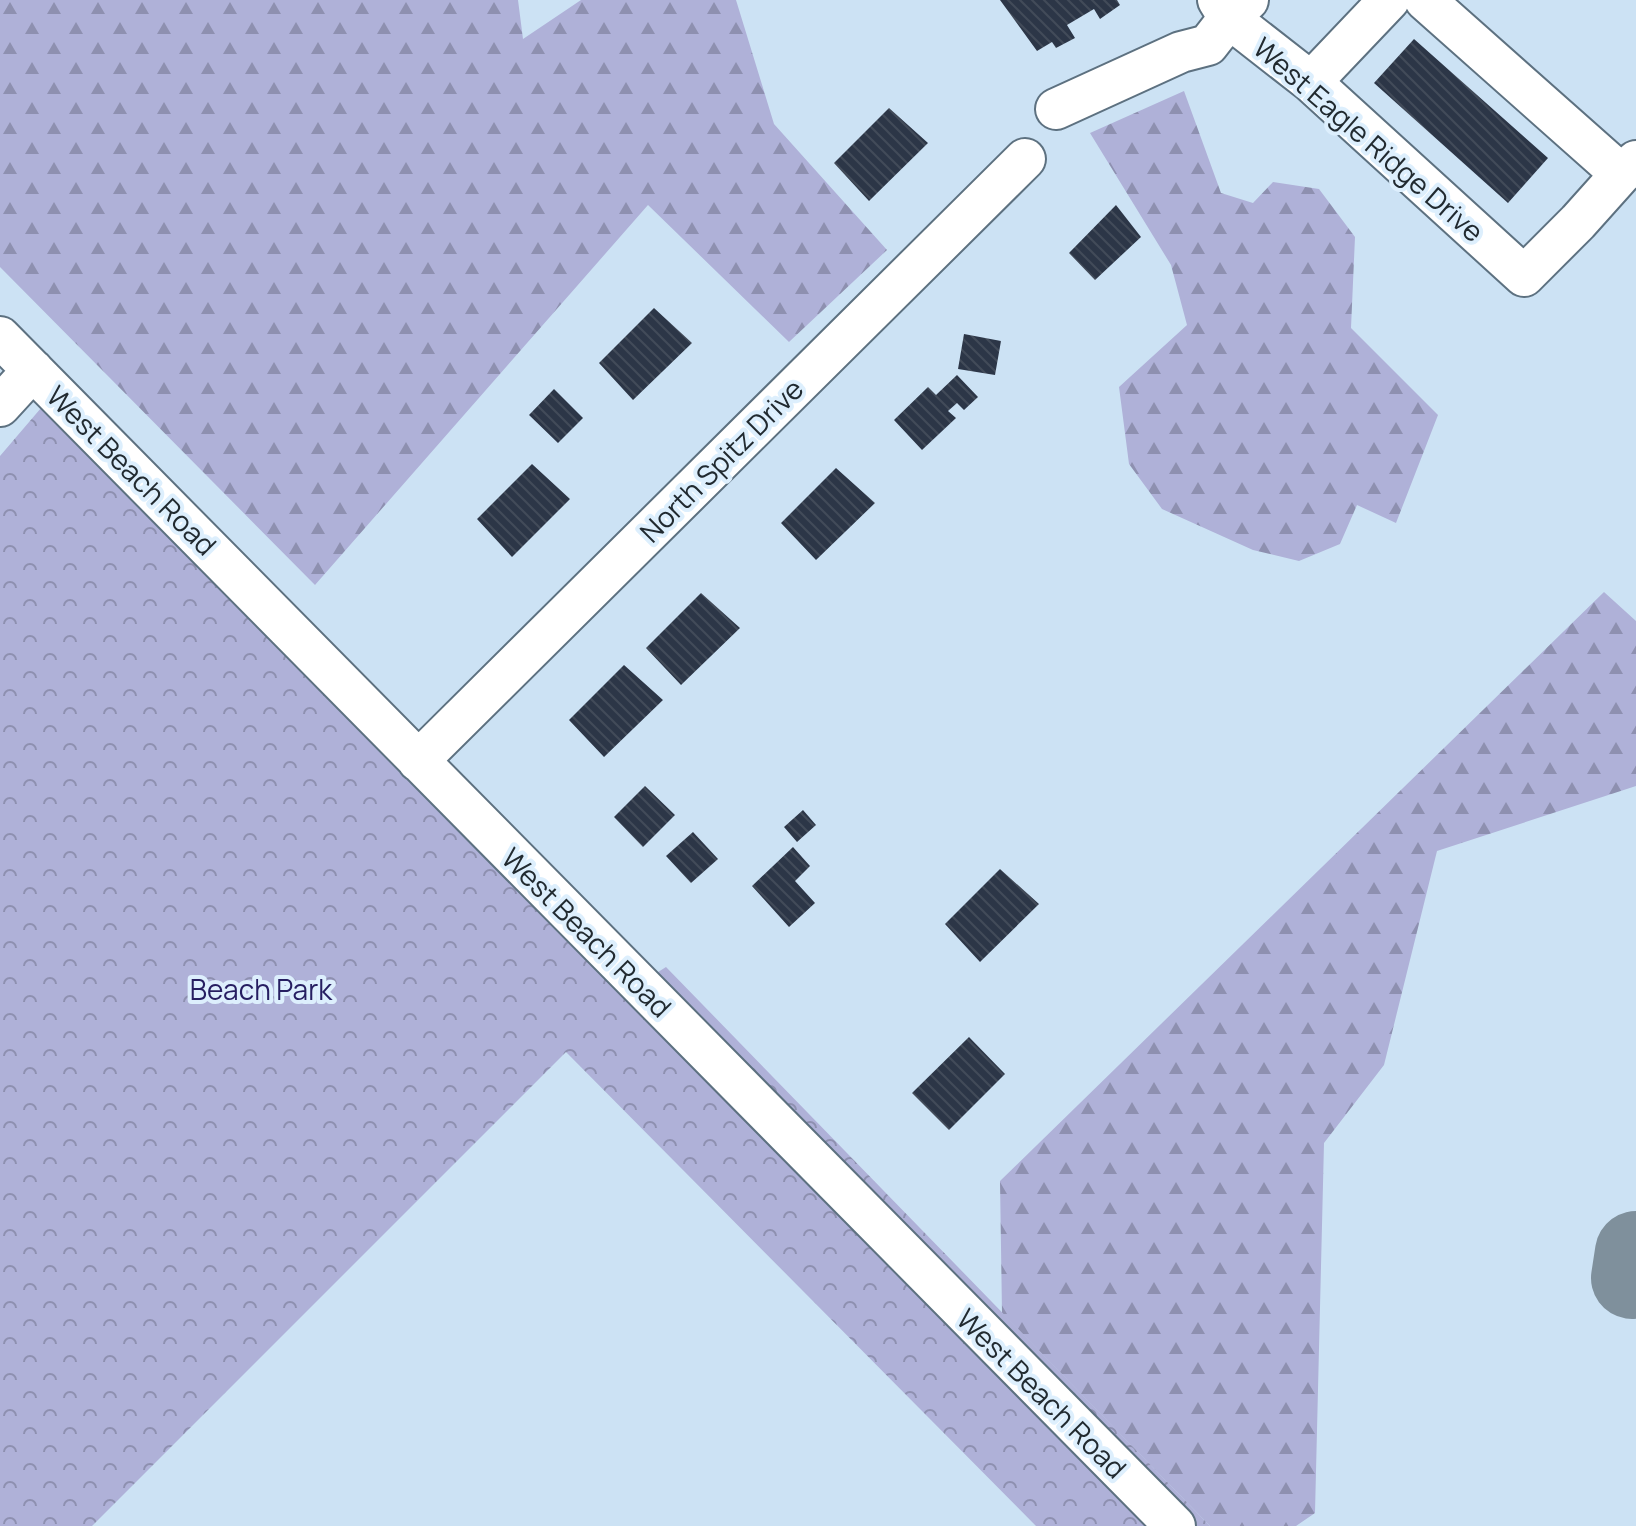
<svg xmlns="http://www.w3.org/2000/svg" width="1636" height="1526" font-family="Manrope,sans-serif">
<defs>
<pattern id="forest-firs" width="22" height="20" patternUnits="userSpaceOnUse" patternTransform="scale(2)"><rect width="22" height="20" fill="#afb1d8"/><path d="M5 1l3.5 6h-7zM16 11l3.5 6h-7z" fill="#8e90b0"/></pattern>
<pattern id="park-crowns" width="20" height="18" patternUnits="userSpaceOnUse" patternTransform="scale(2)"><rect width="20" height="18" fill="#afb1d8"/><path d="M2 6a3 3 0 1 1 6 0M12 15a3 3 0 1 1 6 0" fill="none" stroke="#8e90b0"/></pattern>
<pattern id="building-back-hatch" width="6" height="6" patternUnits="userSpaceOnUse" patternTransform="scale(2)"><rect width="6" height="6" fill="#2c3647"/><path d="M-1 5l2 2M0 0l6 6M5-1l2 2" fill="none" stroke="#424b59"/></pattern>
</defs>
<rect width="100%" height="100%" fill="#cce2f4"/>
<path fill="url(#forest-firs)" d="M0 0H518L523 39 581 0H736L774 124 887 250 789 342 648 205 315 585 0 267Z
M1184 91 1221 193 1253 203 1273 182 1319 189 1355 237 1351 328 1438 415 1396 523 1357 505 1340 544 1299 561 1253 550 1162 509 1129 464 1119 387 1187 325 1171 265 1090 133Z
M1604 592 1636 621V786L1437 851 1384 1065 1324 1143 1315 1513 1296 1526H1210L1002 1313 1000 1181Z"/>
<path fill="url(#park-crowns)" d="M47 401 630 990 666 967 1210 1526H1036L566 1052 92 1526H0V456Z"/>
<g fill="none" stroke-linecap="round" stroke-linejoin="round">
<path stroke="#7f909c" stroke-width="82" d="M1632 1278 1636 1252"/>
</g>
<path fill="url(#building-back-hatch)" d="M1000 0H1117L1120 5 1100 19 1094 9 1067 25 1075 38 1056 48 1052 42 1037 51Z
M1414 39 1548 158 1508 203 1374 83Z
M889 108 928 143 869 201 834 163Z
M1116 205 1141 237 1095 280 1069 253Z
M654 308 692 343 633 400 599 363Z
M964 334 1001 341 995 375 958 369Z
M957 375 978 397 964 410 957 403 948 411 956 418 922 450 894 420 928 387 936 395Z
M554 389 583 418 558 443 529 415Z
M532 464 570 499 512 557 477 519Z
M836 468 875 503 816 560 781 523Z
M701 593 740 628 681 685 646 648Z
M624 665 663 700 604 757 569 720Z
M645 786 675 815 643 847 614 817Z
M803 810 816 825 797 842 784 827Z
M693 832 718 859 691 883 666 856Z
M793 847 810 866 795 881 815 903 789 927 752 886Z
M1000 869 1039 904 980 962 945 924Z
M969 1037 1005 1074 949 1130 912 1093Z"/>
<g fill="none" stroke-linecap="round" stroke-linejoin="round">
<g stroke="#5d7180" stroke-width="44">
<path id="minor" d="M1218 0 1229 18 1311 82 1524 276 1578 222 1621 174 1636 161
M1425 0 1621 174
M1311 82 1389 0
M1056 109 1181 52 1208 45 1229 18 1248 0
M0 337 1175 1526
M0 406 33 370
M418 761 1025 159"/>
</g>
<use href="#minor" stroke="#fff" stroke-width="40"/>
</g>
<g text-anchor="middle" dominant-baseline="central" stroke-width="8" stroke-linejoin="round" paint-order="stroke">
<g font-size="28" fill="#212a30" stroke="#ddeffd">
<text transform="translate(1369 139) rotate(41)">West Eagle Ridge Drive</text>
<text transform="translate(721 460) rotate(-45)">North Spitz Drive</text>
<text transform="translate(132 470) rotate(45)">West Beach Road</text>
<text transform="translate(587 932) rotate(45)">West Beach Road</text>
<text transform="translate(1042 1393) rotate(45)">West Beach Road</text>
</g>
<g font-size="28" fill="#261e61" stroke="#ddeffd">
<text x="261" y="989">Beach Park</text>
</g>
</g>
</svg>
